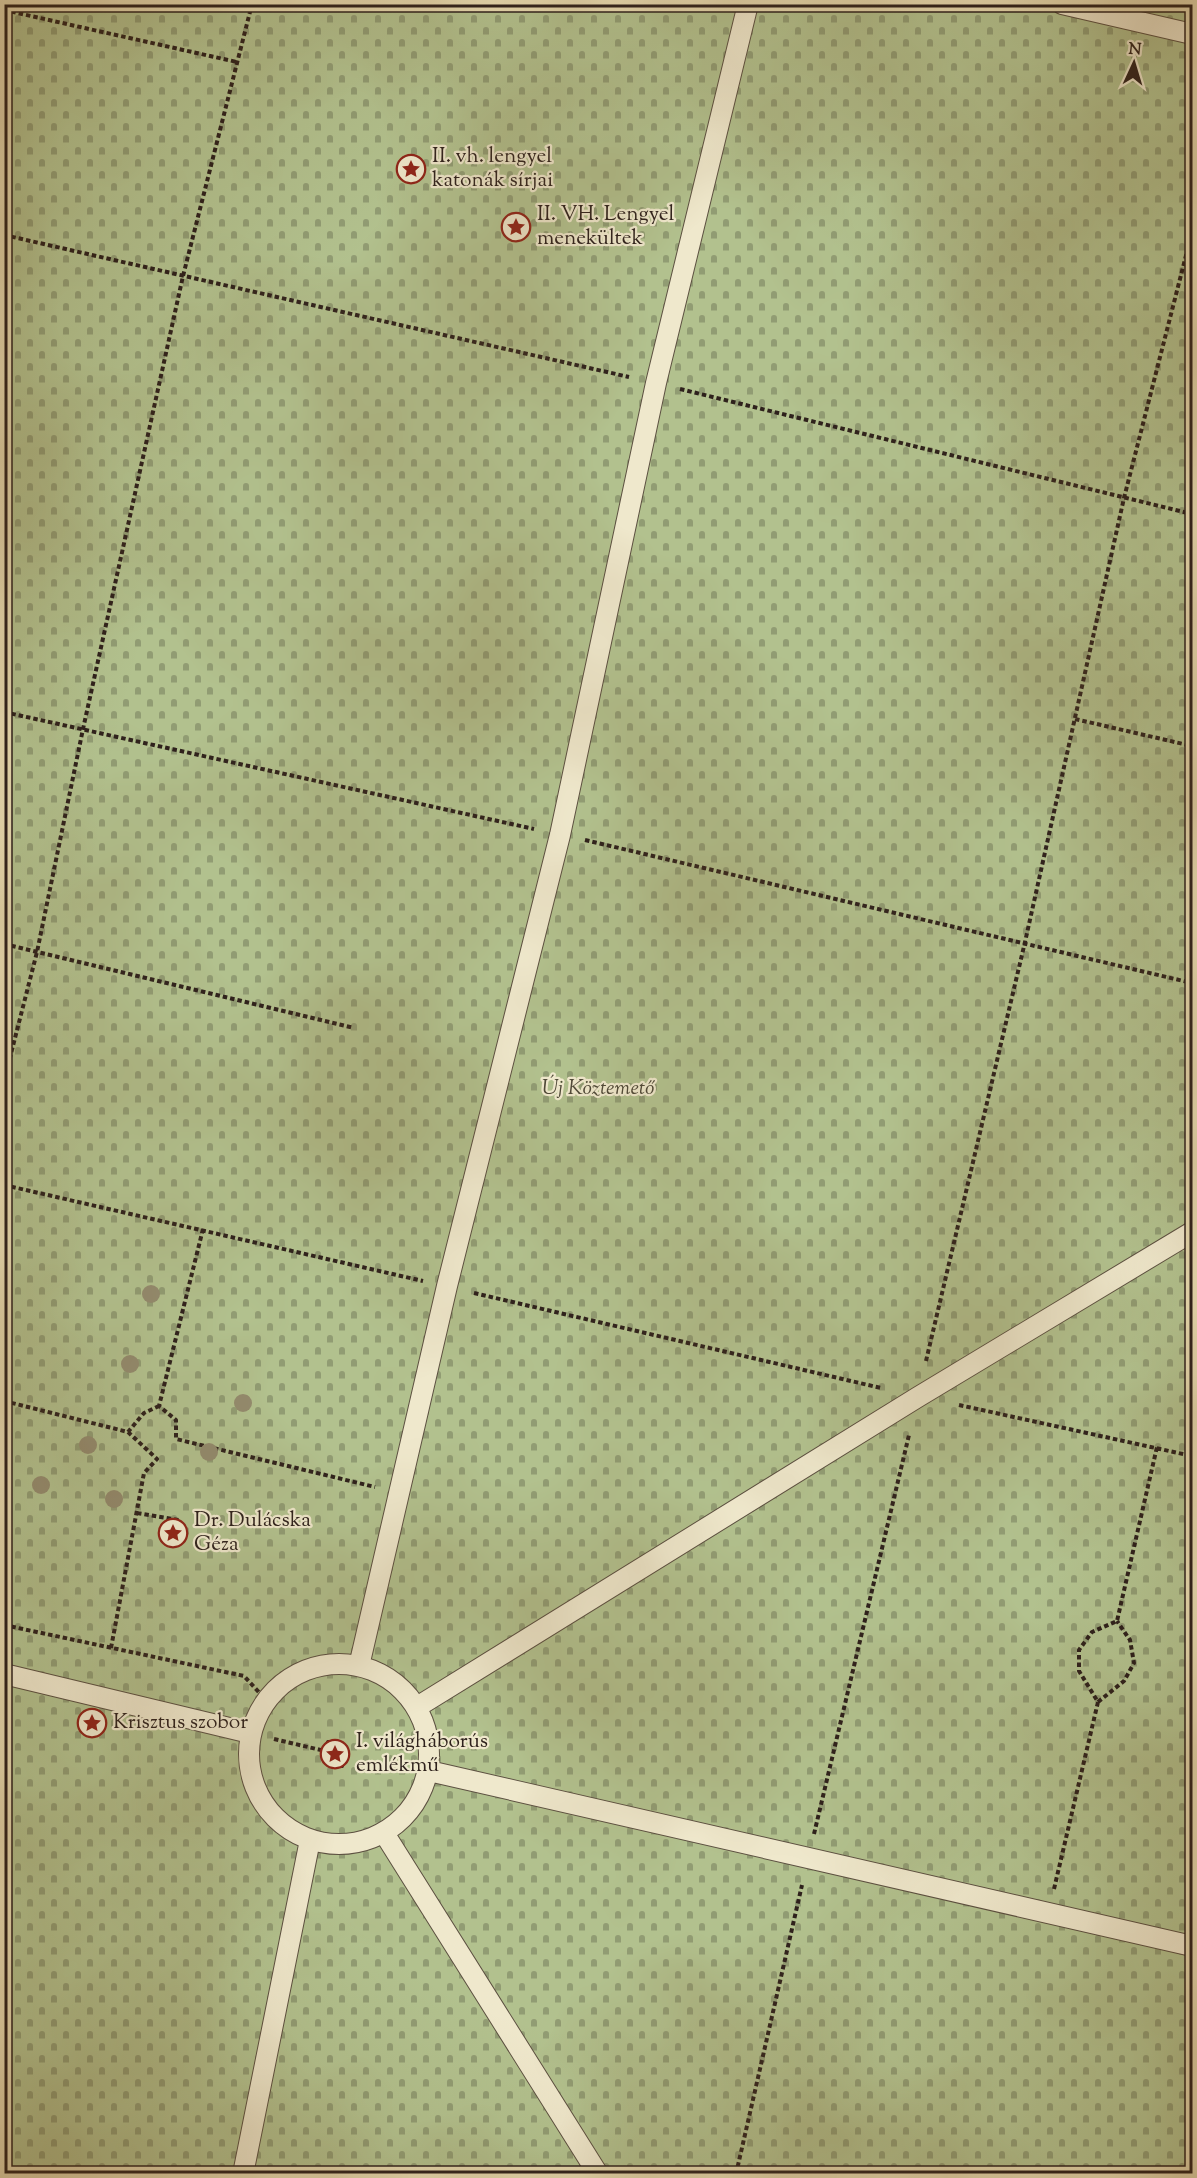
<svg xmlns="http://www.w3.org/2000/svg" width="1197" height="2178" font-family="'Sorts Mill Goudy',serif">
<defs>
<pattern id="cemetery-stones" width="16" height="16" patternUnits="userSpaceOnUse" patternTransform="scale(1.5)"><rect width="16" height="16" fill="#b2c18e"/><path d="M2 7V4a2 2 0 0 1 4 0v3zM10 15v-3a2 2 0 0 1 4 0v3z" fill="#919c73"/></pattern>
</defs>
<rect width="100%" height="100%" fill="#e7dbb1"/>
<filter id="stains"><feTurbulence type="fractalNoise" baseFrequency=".00333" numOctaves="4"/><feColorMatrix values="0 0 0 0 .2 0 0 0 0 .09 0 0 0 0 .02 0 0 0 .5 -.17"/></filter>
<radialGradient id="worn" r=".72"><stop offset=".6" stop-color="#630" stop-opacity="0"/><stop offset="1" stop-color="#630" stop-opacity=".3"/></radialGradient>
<path fill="url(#cemetery-stones)" stroke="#707155" stroke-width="1.5" d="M5 5H1192V2173H5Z"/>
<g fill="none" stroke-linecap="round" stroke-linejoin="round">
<g stroke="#5c5041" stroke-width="22">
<path id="lane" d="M1062 4 1192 34
M249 1754a90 90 0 1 1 180 0a90 90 0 1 1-180 0Z
M359 1666 447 1286 560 835 656 383 748 4
M4 1674 250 1733
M417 1707 918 1397 1192 1232
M429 1771 1192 1946
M384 1833 598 2174
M243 2174 310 1840"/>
</g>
<path stroke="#2e211c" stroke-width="4" stroke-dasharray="4.5 3" stroke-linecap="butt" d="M4 10 237 62
M4 35 12 4
M4 235 629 377
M680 389 1192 514
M4 712 534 829
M1075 719 1192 746
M585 840 1192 983
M4 944 354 1028
M4 1081 37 952 83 729 183 276 252 4
M4 1185 423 1281
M203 1229 159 1406 176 1420V1439L375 1487
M474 1293 881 1388
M926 1361 1025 942 1124 498 1192 232
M4 1401 128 1432 144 1413 159 1406
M959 1405 1192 1456
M137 1513 179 1520
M4 1625 244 1676 266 1700
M111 1648 144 1473 157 1459 128 1432
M1098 1702 1124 1681 1134 1663 1130 1640 1117 1621
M274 1739 325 1751
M328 1742 347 1747 342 1766 323 1761Z
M814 1834 909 1435
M1054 1889 1098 1702 1079 1671V1650L1092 1632 1117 1621 1157 1447
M4 2170 20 2174
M736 2174 802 1885"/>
<use href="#lane" stroke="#efe8cc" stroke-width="20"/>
</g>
<g fill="#938b6e">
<circle cx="151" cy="1294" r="9"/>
<circle cx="130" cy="1364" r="9"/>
<circle cx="243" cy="1403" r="9"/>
<circle cx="88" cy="1445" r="9"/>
<circle cx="209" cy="1452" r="9"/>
<circle cx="41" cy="1485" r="9"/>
<circle cx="114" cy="1499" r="9"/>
</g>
<defs>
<g id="sight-ring" transform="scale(1.5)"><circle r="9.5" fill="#efe8cc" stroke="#8f2418" stroke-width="1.5"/><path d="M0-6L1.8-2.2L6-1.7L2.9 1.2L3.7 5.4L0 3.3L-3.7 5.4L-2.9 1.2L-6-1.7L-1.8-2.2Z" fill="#8f2418"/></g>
</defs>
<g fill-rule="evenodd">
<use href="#sight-ring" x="411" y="169"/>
<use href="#sight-ring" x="516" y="227"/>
<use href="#sight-ring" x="173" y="1533"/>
<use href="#sight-ring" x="92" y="1723"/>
<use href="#sight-ring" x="335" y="1754"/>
</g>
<g text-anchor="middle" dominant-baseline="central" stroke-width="4.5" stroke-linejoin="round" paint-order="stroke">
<g font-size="21" fill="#2e211c" stroke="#efe8cc" text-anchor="start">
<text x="432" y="157">II. vh. lengyel<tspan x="432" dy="24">katonák sírjai</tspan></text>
<text x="537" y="215">II. VH. Lengyel<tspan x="537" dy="24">menekültek</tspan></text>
<text x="194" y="1521">Dr. Dulácska<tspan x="194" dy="24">Géza</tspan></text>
<text x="113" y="1723">Krisztus szobor</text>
<text x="356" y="1742">I. világháborús<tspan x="356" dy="24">emlékmű</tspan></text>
</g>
<g font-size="21" font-style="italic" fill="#4f4938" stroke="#efe8cc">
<text x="598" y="1089">Új Köztemető</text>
</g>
</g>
<rect width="1197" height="2178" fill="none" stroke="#e7dbb1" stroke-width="24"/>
<rect x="6" y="6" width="1185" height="2166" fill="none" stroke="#2e211c" stroke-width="3"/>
<rect x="12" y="12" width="1173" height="2154" fill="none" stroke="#2e211c" stroke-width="1.5"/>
<g transform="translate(1134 63) rotate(4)" stroke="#efe8cc" stroke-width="4.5" paint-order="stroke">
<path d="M0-4.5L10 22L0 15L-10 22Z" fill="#2e211c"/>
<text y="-9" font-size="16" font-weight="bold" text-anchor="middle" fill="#2e211c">N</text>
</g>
<rect width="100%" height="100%" filter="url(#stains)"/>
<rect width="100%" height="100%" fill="url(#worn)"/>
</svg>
